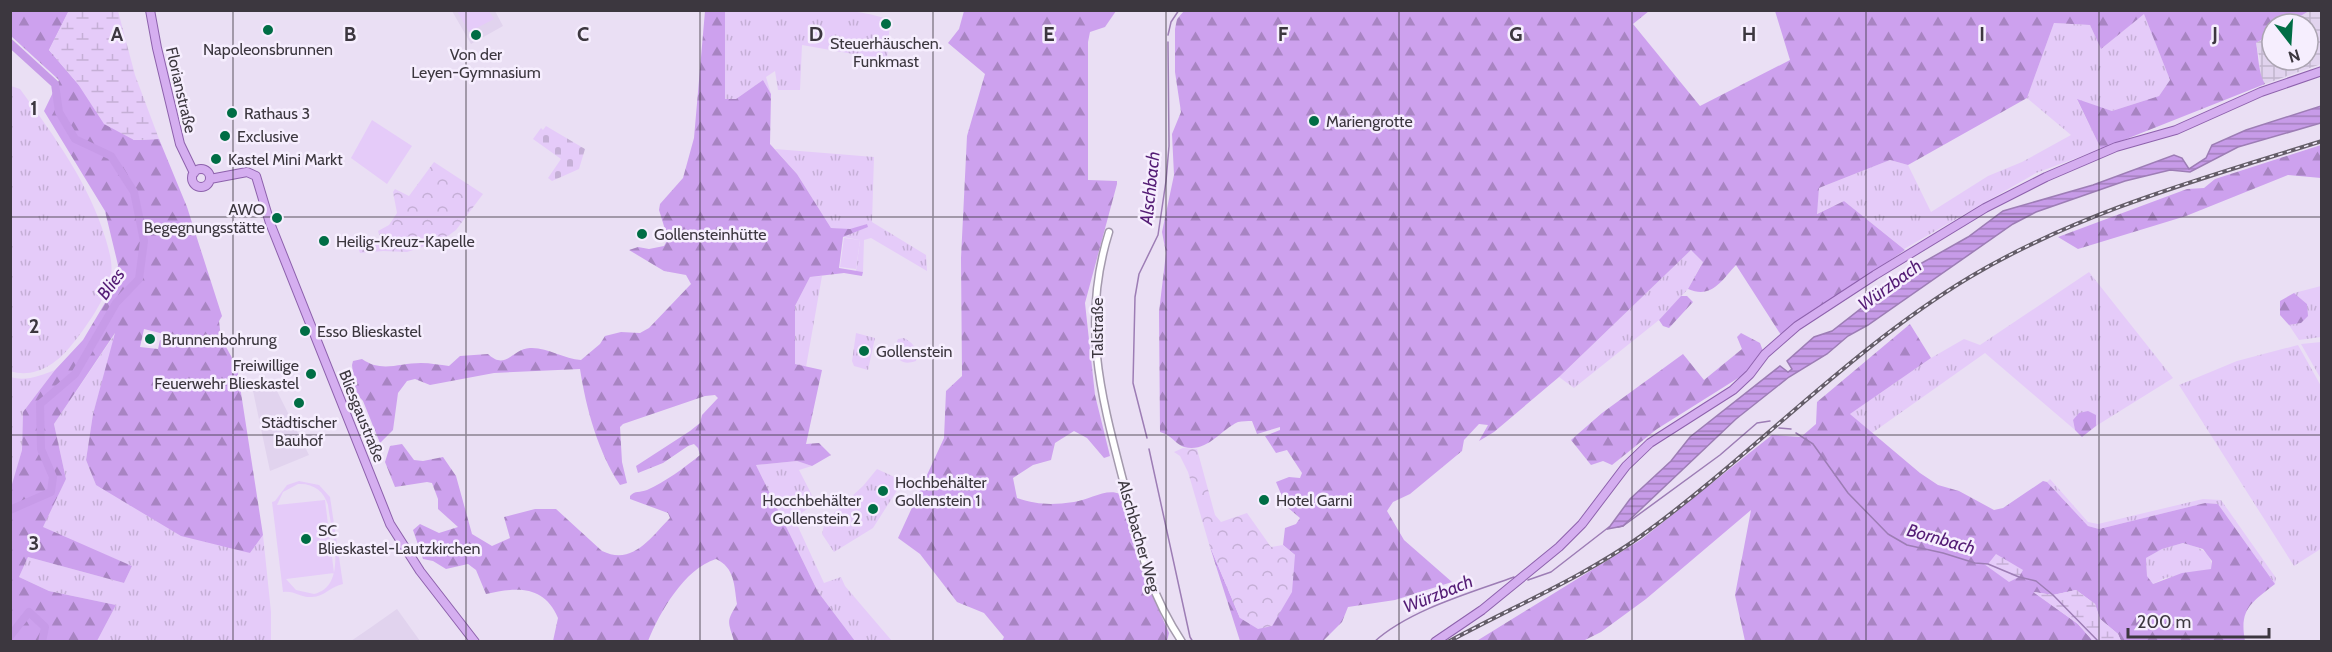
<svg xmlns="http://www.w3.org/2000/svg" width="2332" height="652" font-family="Cabin,sans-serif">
<defs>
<pattern id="industrial-grid" width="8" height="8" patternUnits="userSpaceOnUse" patternTransform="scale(1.5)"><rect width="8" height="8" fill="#e1d3ee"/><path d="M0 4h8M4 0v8" fill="none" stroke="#c2b6cd"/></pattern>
<pattern id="grass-tufts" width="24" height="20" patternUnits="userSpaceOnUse" patternTransform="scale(1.5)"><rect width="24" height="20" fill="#e5cbf9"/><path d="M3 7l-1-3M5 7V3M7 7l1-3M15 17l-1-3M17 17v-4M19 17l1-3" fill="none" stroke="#c5afd6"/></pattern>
<pattern id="forest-firs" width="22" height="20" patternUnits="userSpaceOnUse" patternTransform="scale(1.5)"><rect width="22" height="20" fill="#cda1ee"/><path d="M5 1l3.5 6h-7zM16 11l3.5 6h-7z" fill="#a884c2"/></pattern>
<pattern id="wetland-marsh" width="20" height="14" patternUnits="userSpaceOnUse" patternTransform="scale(1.5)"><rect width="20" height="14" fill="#e5cbf9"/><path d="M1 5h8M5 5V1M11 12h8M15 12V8" fill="none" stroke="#c5afd6"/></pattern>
<pattern id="cemetery-stones" width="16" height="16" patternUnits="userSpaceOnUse" patternTransform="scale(1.5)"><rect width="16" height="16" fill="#e5cbf9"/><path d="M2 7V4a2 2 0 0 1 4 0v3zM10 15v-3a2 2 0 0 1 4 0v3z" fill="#c5afd6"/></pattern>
<pattern id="park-crowns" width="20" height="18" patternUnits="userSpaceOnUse" patternTransform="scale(1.5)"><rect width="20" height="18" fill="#e5cbf9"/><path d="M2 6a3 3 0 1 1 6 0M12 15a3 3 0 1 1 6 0" fill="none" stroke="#c5afd6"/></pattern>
<pattern id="water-rules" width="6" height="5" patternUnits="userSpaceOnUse" patternTransform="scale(1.5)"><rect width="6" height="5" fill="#c79be8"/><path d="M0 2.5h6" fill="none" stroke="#a37fbd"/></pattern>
</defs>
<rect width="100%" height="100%" fill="#eadff4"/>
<path fill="#e1d3ee" d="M452 11H495L503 26 471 44Z
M272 381 309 455 270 471 253 391Z
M397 609 420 641H351L370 628Z"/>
<path fill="url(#industrial-grid)" d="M2309 11H2321V64L2265 84 2259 74 2260 60 2256 43 2272 33V60H2308V24H2287Z"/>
<path fill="url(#grass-tufts)" d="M725 11C775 11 844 3 890 20L887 60 802 45 800 90H778L775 71 766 77 771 94 763 80 736 99H725Z
M2144 13 2170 80 2159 96 2112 111 2077 100 2101 149 2036 173 1904 249 1844 201 1816 214 1819 188 1890 160 1908 165 1931 212 1988 176 2022 162 2071 135 2027 98 2054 23 2090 25 2101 49Z
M11 86 20 89C54 136 89 183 106 240 109 251 113 263 111 275 107 298 85 329 70 347 56 364 34 379 10 371Z
M775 149 874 157 872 222 926 255 927 271 871 238 864 240 863 272 856 271 860 240 843 237 867 227V224L850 230 831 228 797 174Z
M1691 250 1703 261 1688 289 1659 320 1574 388 1559 377Z
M2089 272 2173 378 2096 426V415L2073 420 2075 430 1985 353 1872 433 1850 414 1931 358 1964 339 1980 345Z
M822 276 806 367 795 364V306L810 277Z
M2321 286V337L2299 340 2289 325 2301 323 2307 304 2294 293Z
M117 331 93 414 86 460 96 485 250 553 263 535 271 612V641H97L116 605 49 591 19 577 28 557 124 583 132 566 42 528 66 479 54 424Z
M856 333 875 338 868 370 854 366 852 361Z
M904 338C914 343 918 350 916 361 904 365 900 362 893 352L898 339Z
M2321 342H2322L2321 379 2301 344Z
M2298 345 2321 386 2322 548 2294 566 2179 385 2237 361Z
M55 370 23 412 22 450 11 491V377C25 382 42 375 55 370Z
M797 461 812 466 799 470 816 503 794 518 824 583 841 577 845 586 892 641H855L818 592 756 465Z
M877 469 903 481 873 528 834 552 822 534 825 521 863 486Z
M2050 479 2088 522 2098 524 2203 499 2221 500 2276 578 2275 584 2218 504 2205 503 2099 529 2088 526 2047 482Z
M2183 543C2198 547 2212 551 2212 569L2165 578 2153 584 2147 576 2146 558 2162 549Z"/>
<path fill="url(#forest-firs)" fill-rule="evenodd" d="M11 11H69L49 50 78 84 134 140 159 139 187 207 222 316 219 321 221 338 184 342 168 335 144 329 140 347 158 349 160 340 182 348 221 342 225 345 237 367 263 535 250 553 181 536 96 485 86 460 93 414 115 333 54 424 66 479 43 527 132 566 124 583 28 557 19 577 49 591 116 605 97 641H11L10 491 22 450 23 412 55 370 83 340 115 286 118 265 105 211 44 111 59 80 11 36Z
M705 11H725V99H736L763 80 771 94 770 144 797 174 831 228 850 229 867 224 868 227 843 237 839 268 863 272 862 276 844 273 810 277 795 306V364L822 370 806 444 819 443 831 455 812 466 797 461 756 465 818 592 855 641H734C728 620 726 623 737 604 734 585 735 568 716 559 684 569 660 612 648 641H553L558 618C544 585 517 587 486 594L476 570 468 564 446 569 433 561 423 559 413 530 420 524 439 533 458 527 438 509V499L432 483 427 482 395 487 385 462 390 446 402 444 414 460 423 461 443 457 456 476 472 534 492 546 510 538 504 517 535 509H556L602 551C633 566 651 537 670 518L668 513 630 499V496C635 490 640 493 647 490 665 482 684 468 700 455L698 448 694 444 688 446 663 463 638 473 636 466 690 431 700 423 702 415 718 398 715 395 705 396 623 424 620 427 622 462 627 483 620 485C598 452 586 408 580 369L494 373 430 385 415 379 407 381 398 393 393 430 380 443 363 401 355 392 352 365 353 361 362 359C382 373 398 363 421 363 431 363 440 365 449 366L460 356 488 354C506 371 512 349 530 348 547 347 564 359 581 360L600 344 605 336 621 332 640 333 649 328 691 284 686 275 664 271 629 250 638 247 649 249 664 246 668 239 659 210 660 204 683 178 694 138Z
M964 11H1116L1105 27 1090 32 1088 42V180L1117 181V184L1085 303 1095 395 1110 456 1104 458 1087 438 1074 431 1055 443 1051 460 1033 465 1013 478 1017 498C1038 505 1052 505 1074 502 1089 500 1106 488 1120 494L1143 574 1169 633 1167 641H1002L1004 637 984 613 957 602 920 554 898 538 944 438 946 391 962 376 961 258 967 136 985 74 948 43 959 29Z
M1184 11H1649L1633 24 1700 106 1790 60 1775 11H2309L2287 24H2272V33L2256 43C2259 58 2258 72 2265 84L2101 149 2077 99 2112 111 2159 96 2170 80 2144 14 2101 49 2090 25 2054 23 2027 98 1908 165 1890 160 1819 188 1817 214 1844 201 1905 250 1781 335 1736 265C1721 281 1712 299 1688 289L1703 262 1691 250 1559 377 1494 432 1479 441 1488 425 1479 424 1464 440 1462 451 1410 494 1393 502 1387 511 1404 540 1452 582 1395 600 1348 607 1342 622 1323 641H1240L1209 544 1240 618 1295 555 1283 545 1285 528 1296 524 1300 518 1286 506 1276 482 1289 477 1300 478 1302 473 1287 450 1276 453 1265 436 1280 430V427L1257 434 1252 421C1248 421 1242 421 1238 422 1219 431 1207 453 1184 447 1175 444 1172 435 1160 432L1159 312 1166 253 1162 232 1174 175 1172 134 1181 112 1175 72V29L1177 19Z
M2321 145V180V178L2288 175 2186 216 2078 249 2058 237 2187 189 2204 188 2215 179Z
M2294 293 2307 304 2308 316 2301 323 2289 325 2280 315V301Z
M1681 296H1687L1693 302 1669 328 1663 326 1659 320Z
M1910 324 1931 358 1850 414 1920 473 1938 485 1959 491 1994 510 2003 508 2043 481 2047 482 2088 526 2099 529 2205 503 2218 504 2275 584C2251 603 2239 609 2245 641H2121L2118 634 2100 619 2095 604 2076 590 2053 595 2034 592 2078 624 2093 641H1745L1735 595 1751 510 1646 599 1601 632 1583 641 1475 642 1642 539 1772 435 1801 437 1816 424 1817 402ZM2183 543 2203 549 2212 561 2211 569 2182 573 2153 584 2147 576 2146 558 2162 549Z
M1741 333 1760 343 1763 351 1743 375 1657 429 1612 465 1603 461 1591 465 1571 440 1602 413 1683 354 1704 380 1742 349 1737 337Z
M2088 411 2096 415V426L2082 437 2075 430 2073 420 2079 413Z"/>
<path fill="url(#wetland-marsh)" d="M69 10 118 11 135 75 159 139 134 140 104 124 78 84 49 50Z
M1996 554 2023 570 2019 577 2009 582 1984 564H1988Z
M2076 590 2095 604 2100 619 2118 634 2121 641H2093L2078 624 2033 592 2053 595Z"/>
<path fill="url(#cemetery-stones)" d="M546 126 585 149 579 169 552 181 548 178 561 159 533 139 541 128 543 130Z"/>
<path fill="url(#park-crowns)" d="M434 162 483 194 456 230 441 241 407 252 383 251 360 253 359 250 381 241 378 231 389 225 397 213 393 192 395 189 409 196Z
M1183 448 1197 449 1215 515 1221 522 1247 513 1271 547 1283 545 1295 555 1292 592 1272 626 1258 629 1240 618 1209 544 1188 472 1180 456 1174 452Z"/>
<path fill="#e5cbf9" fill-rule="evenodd" d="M457 11H489L494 19 469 32Z
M372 120 412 146 387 184 351 158Z
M844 238 860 240 856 269 840 267Z
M299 481 319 485 330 497 343 584C331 586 324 597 312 597 301 598 294 590 283 592L272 502 275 501 287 485ZM298 484C313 483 324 491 328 505 331 532 349 585 314 594L296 590 286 579 334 573 325 500 277 505 283 492Z"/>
<path fill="url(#water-rules)" stroke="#9d7db5" stroke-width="1.5" d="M2321 106V123L2238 147 2190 172 2170 170 2125 181 2036 212 2013 224 1868 325 1848 336 1827 354 1789 377 1736 419 1623 526 1608 529 1630 499 1671 461 1690 437 1780 366 1788 372 1792 369 1787 361 1814 337 1832 331 1913 268 1968 237 2003 211 2093 185 2174 155 2182 158 2189 169 2206 158 2212 145 2246 130Z"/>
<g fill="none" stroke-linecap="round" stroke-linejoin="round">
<path stroke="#9d7db5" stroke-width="1.5" d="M1168 35 1171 22 1179 10
M1779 428 1791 429
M1796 433 1813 444 1848 493 1888 534 1907 545 1943 553 1975 563 1988 564 2019 577 2036 581 2053 595 2099 642
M1147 438 1133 383 1135 297 1139 274 1158 235 1166 181 1169 146 1168 42
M1149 449 1190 637 1193 642
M1618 527 1623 526 1720 455 1757 423 1770 421
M1528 580 1551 572 1609 527
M1374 642C1409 610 1470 593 1514 577"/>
<path stroke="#c79be8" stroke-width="8" d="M10 43 55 84 59 112 75 139 111 156 134 192 144 241 139 279 116 303 75 374 40 404 41 449 53 477 51 492 10 510
M10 636 29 612 45 627 42 642"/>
<g stroke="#a49aad" stroke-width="9">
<path id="minor" d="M1109 232C1080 324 1102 399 1125 488 1140 547 1147 589 1182 642"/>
</g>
<g stroke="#8d61ac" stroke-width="10">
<path id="major" d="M150 10 157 48 180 144 194 173
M192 178a9 9 0 1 1 18 0a9 9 0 1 1-18 0Z
M210 179 247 172 256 176 270 223 390 524 420 571 475 642
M1435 642 1482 610 1559 547 1582 524 1626 466 1650 443 1733 390 1750 374 1765 354 1797 326 1875 275 1985 208 2046 177 2116 147 2176 130 2261 92 2322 71"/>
</g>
<use href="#minor" stroke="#fff" stroke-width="6"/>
<use href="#major" stroke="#d5aef0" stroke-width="8"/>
<g stroke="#645d68" stroke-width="4">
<path id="rail" d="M1448 642C1512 607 1582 578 1641 536 1754 454 1850 349 1970 277 2079 212 2201 179 2322 141"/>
</g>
<use href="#rail" stroke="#f6eefe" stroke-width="1.5" stroke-dasharray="4.5" stroke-linecap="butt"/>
</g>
<path fill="none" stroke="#3c373f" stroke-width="1.5" stroke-opacity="0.55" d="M233 10V642M466 10V642M700 10V642M933 10V642M1166 10V642M1399 10V642M1632 10V642M1866 10V642M2099 10V642M10 217H2322M10 435H2322"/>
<g fill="#006d45" stroke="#f6eefe" stroke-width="2">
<circle cx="886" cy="24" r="6"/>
<circle cx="268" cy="30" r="6"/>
<circle cx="476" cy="35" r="6"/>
<circle cx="232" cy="113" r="6"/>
<circle cx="1314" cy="121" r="6"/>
<circle cx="225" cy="136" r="6"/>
<circle cx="216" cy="159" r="6"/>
<circle cx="277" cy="218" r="6"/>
<circle cx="642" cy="234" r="6"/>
<circle cx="324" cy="241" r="6"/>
<circle cx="305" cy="331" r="6"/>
<circle cx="150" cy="339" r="6"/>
<circle cx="864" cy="351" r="6"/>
<circle cx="311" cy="374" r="6"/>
<circle cx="299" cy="403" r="6"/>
<circle cx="883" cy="491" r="6"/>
<circle cx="1264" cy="500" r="6"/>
<circle cx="873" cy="509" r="6"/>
<circle cx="306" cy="539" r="6"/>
</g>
<g text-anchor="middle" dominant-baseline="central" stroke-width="5" stroke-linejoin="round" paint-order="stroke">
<g font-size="16" fill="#3c373f" stroke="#f6eefe" text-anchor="start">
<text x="886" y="43" text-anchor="middle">Steuerhäuschen.<tspan x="886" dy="18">Funkmast</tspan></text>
<text x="268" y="49" text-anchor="middle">Napoleonsbrunnen</text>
<text x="476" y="54" text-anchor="middle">Von der<tspan x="476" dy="18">Leyen-Gymnasium</tspan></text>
<text x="244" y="113">Rathaus 3</text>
<text x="1326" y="121">Mariengrotte</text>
<text x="237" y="136">Exclusive</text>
<text x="228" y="159">Kastel Mini Markt</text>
<text x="265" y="209" text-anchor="end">AWO<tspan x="265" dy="18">Begegnungsstätte</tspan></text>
<text x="654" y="234">Gollensteinhütte</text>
<text x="336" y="241">Heilig-Kreuz-Kapelle</text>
<text x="317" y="331">Esso Blieskastel</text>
<text x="162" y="339">Brunnenbohrung</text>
<text x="876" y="351">Gollenstein</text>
<text x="299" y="365" text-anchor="end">Freiwillige<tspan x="299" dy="18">Feuerwehr Blieskastel</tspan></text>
<text x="299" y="422" text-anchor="middle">Städtischer<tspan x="299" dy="18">Bauhof</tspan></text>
<text x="895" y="482">Hochbehälter<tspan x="895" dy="18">Gollenstein 1</tspan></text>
<text x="861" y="500" text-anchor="end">Hocchbehälter<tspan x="861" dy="18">Gollenstein 2</tspan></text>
<text x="1276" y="500">Hotel Garni</text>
<text x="318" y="530">SC<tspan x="318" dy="18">Blieskastel-Lautzkirchen</tspan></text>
</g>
<g font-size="16" fill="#3c373f" stroke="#f6eefe">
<text transform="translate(181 90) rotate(77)">Florianstraße</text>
<text transform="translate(1097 328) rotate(-90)">Talstraße</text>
<text transform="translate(362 416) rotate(68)">Bliesgaustraße</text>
<text transform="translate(1139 536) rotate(74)">Alschbacher Weg</text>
</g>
<g font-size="18" font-style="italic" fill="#541c75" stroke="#f6eefe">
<text transform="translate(1150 188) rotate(-84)">Alschbach</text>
<text transform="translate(111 284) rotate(-54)">Blies</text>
<text transform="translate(1890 285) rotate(-36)">Würzbach</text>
<text transform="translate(1941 539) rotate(16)">Bornbach</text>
<text transform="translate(1438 594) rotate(-22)">Würzbach</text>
</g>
</g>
<g font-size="20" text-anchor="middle" font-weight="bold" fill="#3c373f" stroke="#f6eefe" stroke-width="5" stroke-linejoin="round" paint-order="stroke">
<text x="117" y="41">A</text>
<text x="350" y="41">B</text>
<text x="583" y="41">C</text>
<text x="816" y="41">D</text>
<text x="1049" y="41">E</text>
<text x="1283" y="41">F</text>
<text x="1516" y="41">G</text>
<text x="1749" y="41">H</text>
<text x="1982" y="41">I</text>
<text x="2215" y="41">J</text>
<text x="34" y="115">1</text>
<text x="34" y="333">2</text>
<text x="34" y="550">3</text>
</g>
<rect width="2332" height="652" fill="none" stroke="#3c373f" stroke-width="24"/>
<g transform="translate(2290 42) rotate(163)"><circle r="28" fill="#f6eefe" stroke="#aca5b2" stroke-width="1.5"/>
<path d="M0-4.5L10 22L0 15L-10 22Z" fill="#006d45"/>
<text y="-9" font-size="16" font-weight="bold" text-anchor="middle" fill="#3c373f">N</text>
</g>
<path d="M2128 628v9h141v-9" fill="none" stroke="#3c373f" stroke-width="3"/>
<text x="2137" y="628" font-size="18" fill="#3c373f" stroke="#f6eefe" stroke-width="4.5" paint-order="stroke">200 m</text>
</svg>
